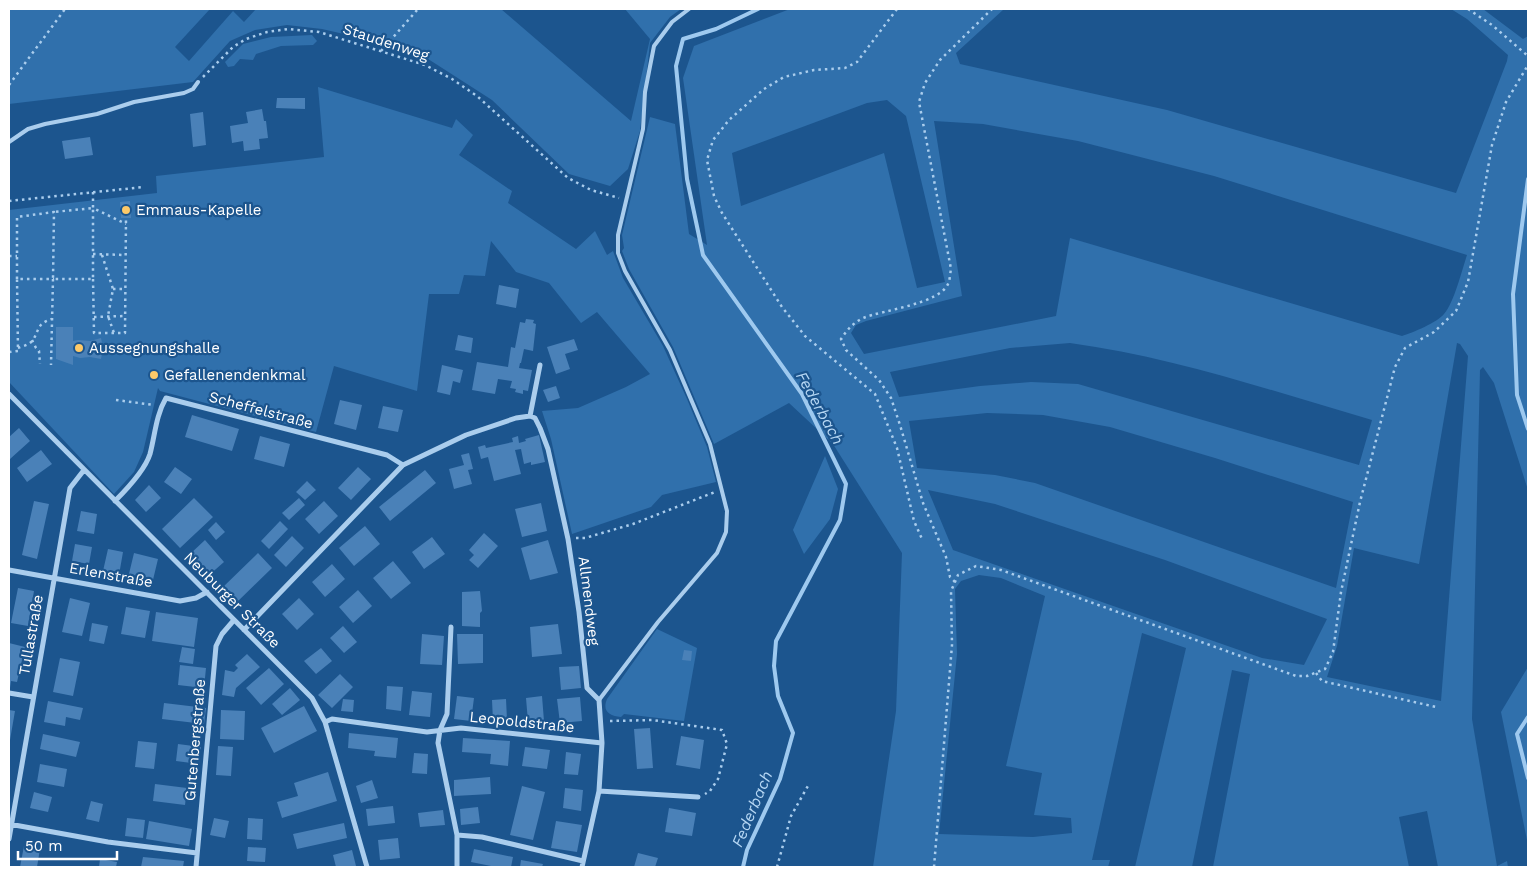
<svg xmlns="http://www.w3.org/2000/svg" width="1537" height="876" font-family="'Work Sans',sans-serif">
<rect width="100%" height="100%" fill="#1c558e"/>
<path fill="#3070ac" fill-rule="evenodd" d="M9 9H210L175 47 189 61 233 11 244 22 256 9H501L631 121 650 39 625 9H681L670 17 650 43 640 131 628 169 610 186 569 174 492 100 425 57 383 43 322 29 287 25 255 30 230 41 193 82 9 104Z
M790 9H1004L956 53 960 64 1167 110 1456 193 1507 61 1508 55 1467 19 1451 9H1483L1523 39 1528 36V490L1494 383 1483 367 1480 370 1472 719 1497 866 1507 861 1508 867H1438L1427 811 1399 817 1409 867H1213L1250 674 1232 670 1192 867H1135L1186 648 1142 633 1092 860H1110L1108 867H873L896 711 902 553 833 444 789 403 714 444 673 347 629 269 622 251 624 248 622 235 650 117 675 124 689 234 707 245 683 78 694 46ZM887 100 906 116 945 282 917 288 884 153 741 206 732 153 867 103ZM934 121 983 124 1078 141 1214 176 1467 255C1462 270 1454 303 1444 314 1438 322 1412 333 1402 336L1070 238 1056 316 864 354 851 333 856 325 866 321 962 296ZM1070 343C1173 357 1272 391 1372 420L1359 465 1078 384 1031 382 980 386 899 397 890 372 1010 348ZM1457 343 1460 344 1468 356 1441 701 1327 677 1337 646 1354 548 1419 564ZM987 413 1043 415 1110 427 1215 458 1353 502 1336 588 1035 483 995 475 917 468 909 421ZM928 490 995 504 1165 560 1327 619 1304 665 1262 658 953 550ZM979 575 1001 578 1045 596 1006 766 1042 773 1034 815 1071 818 1072 833 1033 837 939 834 957 654 955 589 961 581Z
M312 35 317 41 313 45 281 46 256 54 253 60 240 59 234 66 228 67 225 62 243 44 271 37Z
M318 87 452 128 456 119 473 135 459 155 512 191 508 203 576 249 595 231 607 255 613 251 623 278 663 346 687 399 707 447 716 482 662 495 651 507 572 534 551 439 542 411 578 408 626 387 650 374 597 312 581 323 549 283 516 272 491 241 485 276 464 275 459 294H429L417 391 334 366 316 432 160 391 158 388 143 452 134 472 114 494 9 382V210L157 193 156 176 324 157Z
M825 456 838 489 830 519 804 554 793 530Z
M657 629 697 648 684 721 624 714 621 717C609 716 602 711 607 699Z
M1528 667V845L1501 712Z"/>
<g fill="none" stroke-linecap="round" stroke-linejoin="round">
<path stroke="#9ec9ef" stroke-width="4" d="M1528 179 1513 294 1517 395 1528 429
M1528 717 1517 734 1528 778
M743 867 747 850 780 779 793 733 778 696 774 666 776 641 840 520 846 484 802 394 703 255 687 179 676 66 683 39 716 29 758 9"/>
</g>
<path fill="#4a81b8" d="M277 98H305V109L276 108Z
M262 109 264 121H266L268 138 259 139 260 149 244 151 243 141 232 143 230 126 248 123 246 112Z
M203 112 206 145 193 147 190 114Z
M90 137 93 155 65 159 62 141Z
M130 201 131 218H121L120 202Z
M499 285 519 289 516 308 496 304Z
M526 319 534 320 533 323 536 324 533 351 524 349 521 363H520L519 368 532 370 528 391 523 390V394L515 392 516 389 510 388 512 381 498 379 495 394 472 390 477 362 508 367 511 347 515 348 520 322 525 323Z
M56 327H73V341L78 340 90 341 101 338 103 348 101 359 90 357 80 358 73 356V365L56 359Z
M458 335 473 338 471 353 455 350Z
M574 339 578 350 565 354 570 369 556 374 547 347Z
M442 365 463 370 460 383 453 381 450 395 437 392Z
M556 386 560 398 548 402 543 390Z
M340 400 362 405 356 430 334 424Z
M383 406 403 410 398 432 378 428Z
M192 415 239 429 232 451 185 437Z
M19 428 30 441 10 459 9 457V437Z
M539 435 545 462 531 465V462L524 464 521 449 515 450 521 474 494 481 488 457 481 459 478 447 485 445 486 448 513 442 512 438 518 436 519 443 526 441 525 439Z
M260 436 290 444 284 467 254 459Z
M41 450 52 464 27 482 17 468Z
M469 453 473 469 468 470 472 484 454 489 449 469 464 465 461 455Z
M175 467 192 479 181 494 164 482Z
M358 467 371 479 351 500 338 488Z
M425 470 436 483 390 521 379 507Z
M307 481 316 490 305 500 296 492Z
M149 485 161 498 146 512 135 500Z
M194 498 213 517 180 548 162 529Z
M299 498 305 505 289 520 282 513Z
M34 501 49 504 37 559 22 555Z
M324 501 338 516 319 534 305 519Z
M541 503 547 531 522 537 515 509Z
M81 511 97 514 94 534 77 531Z
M280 521 288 529 269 549 261 541Z
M216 522 225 532 216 540 208 530Z
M365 526 380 544 354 566 339 548Z
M484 533 498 546 478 568 469 560 474 555 469 550Z
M292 536 304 548 286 567 274 555Z
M432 537 445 554 424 569 412 552Z
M205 540 224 562 208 576 189 555Z
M548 540 558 573 530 580 521 548Z
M75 544 92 547 89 564 72 561Z
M108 549 123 552 119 575 103 571Z
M134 553 158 559 152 584 128 578Z
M258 553 272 568 235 604 221 589Z
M393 561 411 583 391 599 373 578Z
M332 564 345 579 325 597 312 582Z
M18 588 34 591 28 626 11 623Z
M358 590 372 606 353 623 339 607Z
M480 591 482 611 480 613V627L462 626V592Z
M70 598 90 603 82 636 62 632Z
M299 598 314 614 297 630 282 614Z
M126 607 150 611 145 638 121 634Z
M156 612 198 618 194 647 152 641Z
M92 623 108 626 104 644 89 641Z
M558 624 562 654 532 657 530 627Z
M343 626 357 642 344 653 330 638Z
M422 634 444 636 442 665 420 664Z
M457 634H483V663L458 664Z
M9 643 25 647 17 682 11 681 10 688Z
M182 647 195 649 193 664 179 662Z
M321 648 332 661 316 674 304 661Z
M684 650 692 651 691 661 682 660Z
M247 654 260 667 236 688 234 697 222 695 225 670 234 672 238 668 235 665Z
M60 658 80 662 73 696 53 692Z
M180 665 206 668 204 688 178 685Z
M579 666 581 688 561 690 559 667Z
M269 668 284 684 261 705 246 688Z
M340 674 353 687 332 708 318 695Z
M387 686 403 687 401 711 386 709Z
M290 688 300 700 282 715 272 704Z
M412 691 432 693 430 717 409 715Z
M457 696 474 698 471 721 454 719Z
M542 696 544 721 528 722 526 698Z
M580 697 582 721 560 723 557 699Z
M343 699 354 700 353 712 341 711Z
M506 699 507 720 493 721 492 700Z
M48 701 83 708 80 720 66 717 65 726 44 722Z
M164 703 206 708 204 724 162 719Z
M304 706 317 731 274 753 261 728Z
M9 710 15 711 10 740H9Z
M221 710 245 711 244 740 220 739Z
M650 728 653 768 637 769 634 729Z
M349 733 398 738 396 758 374 756 375 751 348 748Z
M43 734 80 742 76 757 40 749Z
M681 736 704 740 700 769 676 765Z
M463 738 510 741 508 766 490 764 491 754 462 752Z
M138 741 157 743 154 769 135 767Z
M178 744 201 747 199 764 176 761Z
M218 746 233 747 231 776 216 775Z
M525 747 550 750 547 769 522 766Z
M566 752 581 754 578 775 564 774Z
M414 753 428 754 427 774 412 773Z
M40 764 67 769 64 787 37 782Z
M328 772 337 801 282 818 277 802 298 796 294 783Z
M490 777 491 794 454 796V780Z
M372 780 378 798 361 803 356 786Z
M155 784 187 788 185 805 153 801Z
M522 786 545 792 533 840 510 835Z
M565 788 583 790 581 811 563 808Z
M34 792 52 797 48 812 30 808Z
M91 801 103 804 99 822 86 819Z
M393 806 395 823 368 826 366 809Z
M478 807 480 823 461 825 460 809Z
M669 808 696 813 692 836 665 832Z
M443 810 445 825 420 827 418 813Z
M127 818 145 820 143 838 125 836Z
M214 818 229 821 225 838 210 835Z
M248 818 263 819 262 840 247 839Z
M149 821 192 829 189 846 146 839Z
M556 821 582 825 577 852 551 848Z
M344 823 347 838 297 849 293 834Z
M398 838 400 858 380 860 378 840Z
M24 846 40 849 37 867H20Z
M248 847 266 848 265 862 247 861Z
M474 849 513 857 511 867H496L471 862Z
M352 850 356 866 336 867 333 855Z
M638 853 658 858 655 867H634Z
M143 857 184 861 183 867H141Z
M100 859 117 862 116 867H99Z
M521 860 543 864 542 867H520Z"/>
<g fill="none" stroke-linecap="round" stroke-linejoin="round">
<path stroke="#aacded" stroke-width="2.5" stroke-dasharray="2.5 4" stroke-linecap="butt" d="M897 9 857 62 845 68 814 70 784 77 764 89 729 120 713 140 707 160 714 196 722 213 782 307 805 336 875 394 897 448 914 521 922 539
M1468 9 1492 25 1528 56
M381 51 418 9
M203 77 233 47 246 39 267 32 288 29 319 32 425 65 452 79 477 96 568 178 591 190 619 198
M9 85 65 9
M93 192V208L126 224
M9 201 144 187
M93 254 125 255
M102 255 113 289 108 316 114 333
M9 256H17
M17 279V217L54 212 53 279H93V208L54 212
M93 279 94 333H125L126 218
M113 289H125
M94 317 125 316
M32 340 36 348 39 351 40 364
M18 348C23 346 29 345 33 340 40 328 37 324 52 319
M9 352 18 351 17 279H53L51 365
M116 400 154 405
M576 538H585L633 524 715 492
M955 582 950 577 946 557 923 503 900 425 891 398 879 380 846 350 841 339C847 330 853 323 863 318 883 310 939 304 948 284 950 280 950 274 951 269L919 102 925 83 940 60 992 9
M1316 673 1322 681 1436 707
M610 721 652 720 722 730 727 744 718 779 710 791 705 794
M777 867 791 816 809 784
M934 867 952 645 951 591 958 575 976 566 1001 570 1296 676H1307L1325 669 1333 652 1341 592 1360 502 1395 367 1405 348 1434 332 1456 311 1468 282 1492 145 1506 102 1528 65"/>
<path stroke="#aacded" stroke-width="4" d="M9 142 28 129 45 124 97 114 134 102 184 93 193 89 198 82
M599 700 658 622 717 553 726 532 727 511 710 444 670 350 625 271 618 253V235L643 129 645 92 654 46 672 22 689 9"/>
<path stroke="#aacded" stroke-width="5" d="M9 394 312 698 325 722 367 867
M530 416 535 418 540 428 548 449 568 539 579 612 587 688 599 700 602 743 599 791 582 867
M530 416 540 365
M115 501C126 490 145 470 150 454 155 435 156 415 166 398L387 455 403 465
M9 570 180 601 196 598 207 592
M451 627 447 714 440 730 438 743 457 835V867
M244 630 403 465 466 435 516 418 530 416
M9 693 33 697
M325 722 332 719 427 732 461 728 602 743
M599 791 698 797
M9 824 108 842 197 853
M457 835 482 837 583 861
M9 839 70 488 84 470
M196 867 216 646 222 634 234 620"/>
</g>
<g fill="#fdc969" stroke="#1c558e" stroke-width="2">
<circle cx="126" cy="210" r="5"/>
<circle cx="79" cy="348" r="5"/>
<circle cx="154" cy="375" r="5"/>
</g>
<g text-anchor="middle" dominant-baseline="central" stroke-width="4.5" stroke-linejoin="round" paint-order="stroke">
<g font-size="15" fill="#fff" stroke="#1c558e">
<text transform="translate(386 42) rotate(18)">Staudenweg</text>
<text transform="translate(261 410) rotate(15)">Scheffelstraße</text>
<text transform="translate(111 575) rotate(10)">Erlenstraße</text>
<text transform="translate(232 600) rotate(45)">Neuburger Straße</text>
<text transform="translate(589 601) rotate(83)">Allmendweg</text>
<text transform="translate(31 635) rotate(-80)">Tullastraße</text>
<text transform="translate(522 722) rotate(6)">Leopoldstraße</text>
<text transform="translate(195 740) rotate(-85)">Gutenbergstraße</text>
</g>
<g font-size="15" fill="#fff" stroke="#1c558e" text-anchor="start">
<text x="136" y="210">Emmaus-Kapelle</text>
<text x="89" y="348">Aussegnungshalle</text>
<text x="164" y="375">Gefallenendenkmal</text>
</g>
<g font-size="16" font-style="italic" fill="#b6d7f4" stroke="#1c558e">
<text transform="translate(820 408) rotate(61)">Federbach</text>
<text transform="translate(752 809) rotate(-67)">Federbach</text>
</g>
</g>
<rect width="1537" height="876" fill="none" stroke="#ffffff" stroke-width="20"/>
<path d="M18 851v8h99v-8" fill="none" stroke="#ffffff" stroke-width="2.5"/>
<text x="25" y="851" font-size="15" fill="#ffffff" stroke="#1c558e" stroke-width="4" paint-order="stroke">50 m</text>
</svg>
